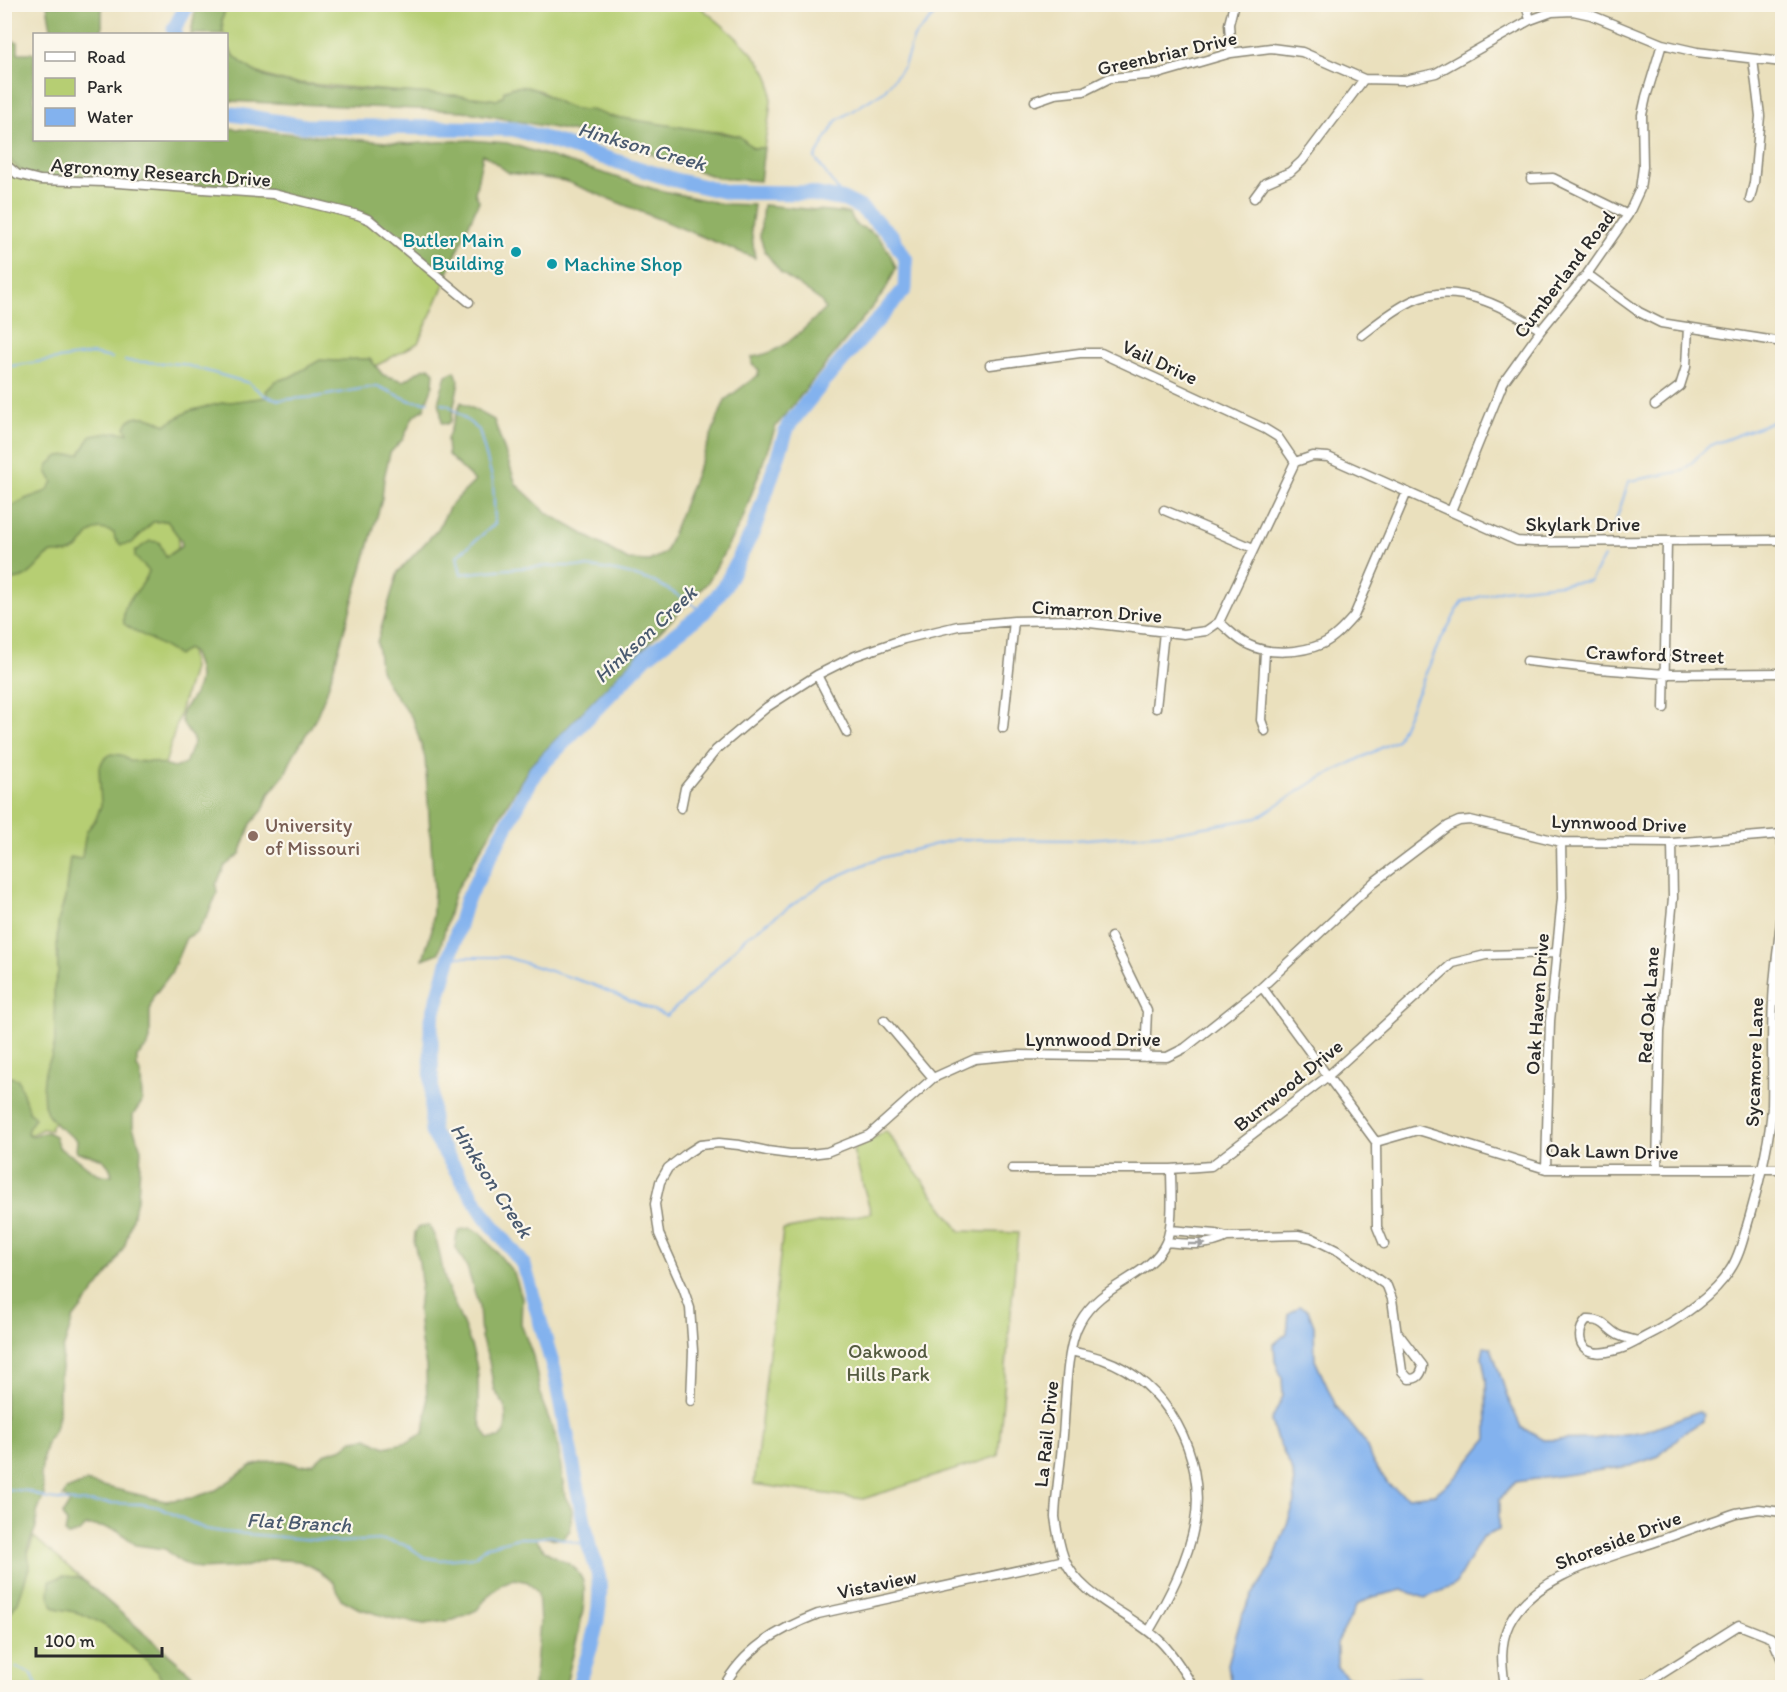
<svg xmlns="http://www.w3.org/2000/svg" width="1787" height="1692" font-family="Itim,sans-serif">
<rect width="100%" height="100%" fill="#fbf7ec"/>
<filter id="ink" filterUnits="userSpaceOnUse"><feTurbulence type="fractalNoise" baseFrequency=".0167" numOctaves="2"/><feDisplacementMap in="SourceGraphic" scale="12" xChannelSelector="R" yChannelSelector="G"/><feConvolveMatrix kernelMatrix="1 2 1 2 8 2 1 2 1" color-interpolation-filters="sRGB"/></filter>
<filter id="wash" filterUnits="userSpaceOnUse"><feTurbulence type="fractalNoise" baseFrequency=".008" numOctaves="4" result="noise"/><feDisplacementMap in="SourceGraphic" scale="24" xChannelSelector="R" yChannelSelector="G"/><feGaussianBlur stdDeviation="1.35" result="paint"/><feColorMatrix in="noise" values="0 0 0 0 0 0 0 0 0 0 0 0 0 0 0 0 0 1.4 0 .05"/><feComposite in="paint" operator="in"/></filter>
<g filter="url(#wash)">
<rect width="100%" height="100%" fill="#eae0bd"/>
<path fill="#b6ce73" stroke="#707c4f" stroke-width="1.5" d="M227 4 698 5C719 23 769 59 771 88 773 102 766 133 764 148H753L739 136 723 132 698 131 609 116 591 110H576L557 102 539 90 512 87 498 100 287 82C262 76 227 65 226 34H223L222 19Z
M5 118 34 140 434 227 446 280 418 343 348 381 184 478 176 570 193 668 62 1120 51 1125V1130L42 1129 30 1135 5 1127Z
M886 1131 960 1231 1018 1233 998 1456 863 1499 754 1484 783 1230 871 1213 853 1150Z
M34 1537 206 1687 5 1688V1616Z"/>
<path fill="#90b165" stroke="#5e6e48" stroke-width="1.5" d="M199 4 227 5 222 19 223 34H191L195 11Z
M47 5H102V34H52Z
M5 40 18 42V53H34V140H226L227 128 409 144 469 140 507 143 654 189 723 204 754 205 751 228 755 258 565 181 509 173 483 154 475 193 479 201 448 273 438 274 368 215 294 197 248 187 35 176 20 170 5 155Z
M226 46C236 60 250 70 265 77 284 84 305 84 324 87 381 93 440 91 497 100L503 96 504 91C532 76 550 103 575 109 580 111 585 109 590 110 596 111 603 114 609 116L739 136 753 148H764L760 181 718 178 603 137 463 111 227 101Z
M763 205 849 213 857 226C878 230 889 249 896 268L885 291 776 426 743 518 708 582 530 766 454 894 439 953 423 959 432 929 434 889 425 758 413 719 387 684 380 667 377 642 398 572 438 529 450 506 475 481 448 455 447 439 461 402 494 420 516 484 547 513 628 560 649 561 665 553 725 400 758 375 759 370 752 364V357C784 353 802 330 825 309L821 301 781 273 765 252 760 237Z
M355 359H370L383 375 404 381C414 376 418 369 429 367L434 372 433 385 424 409 413 417 403 439 390 453 384 478 382 499 327 691 315 720 294 754 285 774 269 794 263 810 251 824 240 854 225 866 216 885 217 894 208 914 197 932 186 938 171 973 153 997 150 1008V1039L148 1046 137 1057V1067L141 1073 142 1102 133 1115V1127L141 1149 138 1196 125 1245 111 1270 73 1319 63 1350 59 1388V1414L55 1429 47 1442 43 1457 41 1476 44 1495 37 1513 36 1527 28 1548 29 1568 18 1602 5 1620V1089L7 1081 11 1077 18 1079 29 1112 35 1118 28 1129 27 1134 30 1136 47 1132 55 1136C57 1141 57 1146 61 1149 65 1153 70 1154 74 1157 87 1165 95 1178 112 1175 107 1153 90 1158 76 1151L77 1140 57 1126 47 1113 44 1105 43 1088 45 1071 52 1055 55 1041 54 987 58 972 57 940 58 922 65 898 70 857 80 859 82 857 86 832 96 819 101 805 99 769 103 760 111 754 121 755 130 761 154 762 174 768 185 764 194 741C190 732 182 728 181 717 181 711 184 709 187 705 202 685 202 674 192 652L187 649 178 656C161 643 141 636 124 624 120 596 141 596 149 571L135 557V551L150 541 159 542 166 557 182 546 181 540 167 521 153 522 132 543 121 545 115 539 114 533C84 519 90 548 68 553 62 554 56 551 50 554 46 556 43 560 40 563 29 576 22 581 5 580V510L25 499 47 491 53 482 47 471 48 465 59 456 80 454 91 436 116 432 128 433 125 427 129 420C144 414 152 417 165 425L189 411 222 403 268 397 266 391 276 381 290 377 320 360 336 361Z
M455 371 459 381 451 421 447 424 442 423 439 399 446 375Z
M420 1226H429C441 1244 440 1264 446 1283 456 1311 472 1339 477 1369 481 1393 472 1420 489 1439L499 1438 505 1432 506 1419 505 1406 494 1390 489 1361 481 1337 479 1307 467 1267 456 1248V1238L460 1230 470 1228 481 1233 514 1273 522 1298 521 1324 533 1356 542 1401 557 1440 565 1496 572 1510 570 1530 564 1538C554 1541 545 1535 535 1538 539 1543 542 1549 547 1552 560 1560 572 1562 581 1577 593 1598 569 1661 566 1687H534L540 1622 538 1593 528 1582 514 1579 502 1584 489 1595 477 1610 454 1620 424 1624 390 1618 358 1608 341 1599 334 1583 318 1570 299 1561 269 1559 244 1567 199 1569 181 1562 165 1549 136 1545 117 1530 95 1526H86L80 1532 67 1536 65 1533 67 1523 62 1515 69 1504 68 1500 63 1496 66 1490 86 1482 165 1501 192 1498 216 1490 251 1466 270 1461H285L300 1466 313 1464 324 1454 343 1448 353 1440 367 1438 385 1447 408 1442 424 1433 427 1409 426 1366 421 1343 418 1311 421 1282 419 1262 414 1244 415 1232Z
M63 1576 76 1577 84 1581 206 1687H166C152 1659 106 1620 75 1612 67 1610 61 1610 53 1607L49 1595 50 1581Z"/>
<path fill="#83b2ee" stroke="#576e8c" stroke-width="1.5" d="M1299 1306 1308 1310 1314 1326 1315 1360 1336 1406 1365 1442 1372 1461 1389 1485 1407 1497 1435 1494 1457 1476 1487 1439 1486 1380 1482 1357 1484 1346 1491 1347 1507 1396 1521 1427 1543 1440 1593 1439 1645 1431 1699 1411 1704 1414 1703 1421 1683 1433 1659 1456 1630 1466 1515 1482 1499 1500V1530L1482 1537 1455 1585 1425 1598 1402 1590 1373 1597 1357 1605 1337 1643V1667L1347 1677 1360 1679 1419 1677 1425 1687H1231L1228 1664 1241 1618 1252 1595 1272 1565 1295 1502 1293 1472 1276 1437 1271 1421 1283 1396 1282 1378 1275 1361 1274 1344 1287 1333 1289 1314Z"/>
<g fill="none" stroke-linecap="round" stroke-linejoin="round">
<path stroke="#83b2ee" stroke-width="2" d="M845 200 815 158 836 121 884 91 904 66 914 37 945 4
M125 361 182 364 249 383 264 395 279 400 316 397 377 386 411 401 428 402
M4 367 92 354 112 358
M442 404 448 405 479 430 493 481 495 524 457 556 461 574C526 567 585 558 648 580 667 586 686 601 704 612
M1613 529 1629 481 1683 471 1709 446 1782 418
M449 957H506L591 984 666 1016 695 991 745 938 825 882 877 859 957 839 1074 840 1170 833 1257 818 1315 781 1397 740 1438 645 1462 602 1503 590 1590 581 1604 557
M4 1489 28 1491 47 1499 75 1502 141 1504 158 1507 205 1529 223 1532 338 1542 383 1540 406 1545 424 1557 440 1560 473 1557 488 1546 518 1538H535L551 1536 589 1546
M16 1667 32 1674 38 1688"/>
<path stroke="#83b2ee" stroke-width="15" d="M175 34 174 29 188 4
M226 113 305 126 514 129 675 180 727 192 807 193 845 200 861 208 892 236 906 260 905 289 824 381 788 426 754 529 725 586 704 612 647 656 536 771 466 901 431 1022 432 1132 485 1216 524 1265 554 1370 589 1546C592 1555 596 1564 598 1573 605 1613 589 1650 578 1688"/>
</g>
</g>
<g filter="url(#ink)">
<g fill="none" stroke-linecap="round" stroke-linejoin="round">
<g stroke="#8a8674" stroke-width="11">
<path id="minor" d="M1526 4 1530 20
M1231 53 1229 24 1234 4
M1035 101 1055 94 1084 91 1110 78 1158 74 1231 53 1271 48 1302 52 1364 79 1405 80 1436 73 1530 20 1552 12 1573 11 1591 15 1662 44 1697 52 1782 62
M4 163 17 174 40 180 104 182 273 194 358 215 370 220 469 302
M1531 179 1553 178 1628 215
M1254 198 1265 183 1290 172 1302 161 1364 79
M1750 199 1754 183 1760 116 1753 59
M1587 274 1639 312 1661 323 1782 342
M1362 335C1378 323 1393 310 1412 301 1456 280 1505 307 1541 330
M990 365 1080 353H1101L1265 429 1278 437 1295 462
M1655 405 1680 386 1686 367 1688 327
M1295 462 1313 456 1328 457 1517 541 1534 542 1782 540
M1164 510 1253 548
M1451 511 1503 383 1541 330 1587 274 1628 215 1640 189 1643 167 1642 115 1646 97 1662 44
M1219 622C1228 629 1238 641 1249 645 1269 655 1301 653 1322 644 1335 638 1345 626 1354 616L1407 492
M1265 652 1261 720 1265 731
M1527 661 1599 669 1665 674 1782 673
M817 675 847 733
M1156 708 1164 632
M1664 708 1667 541
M1003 728 1014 621
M681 808 685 788 716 750 767 707 817 675 855 656 904 639 958 626 1014 621 1064 620 1184 634 1206 631 1219 622 1295 462
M1782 834V844
M1111 937 1147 1011 1145 1057
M1262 987 1376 1142 1377 1227 1384 1244
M884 1020 933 1078
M1376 1142 1418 1130 1546 1169H1782
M1012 1169H1171L1211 1166 1328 1076 1453 963 1486 955 1556 953
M1171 1169C1171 1189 1174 1224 1166 1242 1150 1278 1101 1283 1080 1322 1065 1348 1066 1404 1063 1435 1061 1462 1056 1490 1055 1517 1057 1531 1059 1545 1064 1558 1079 1597 1133 1614 1161 1642 1174 1655 1184 1672 1194 1688
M1546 1169 1550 1021 1562 898 1561 842
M1657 1169 1660 1032 1673 898 1672 843
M1170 1230 1216 1234 1227 1237 1298 1235 1312 1238 1340 1252 1387 1286 1392 1299 1402 1371 1409 1379C1418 1379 1421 1375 1423 1366L1397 1332
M1166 1242C1188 1244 1208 1247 1227 1237
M1638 1341C1632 1339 1624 1338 1618 1335 1605 1328 1605 1319 1587 1320 1577 1330 1577 1349 1593 1352 1600 1354 1614 1351 1620 1349 1627 1347 1634 1343 1641 1339 1673 1323 1710 1301 1730 1270 1740 1256 1744 1235 1749 1219 1758 1187 1770 1140 1772 1107 1773 1072 1771 1037 1773 1002 1774 972 1779 942 1782 912
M1071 1351C1081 1354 1092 1355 1102 1359 1167 1381 1206 1455 1195 1522 1188 1561 1169 1597 1149 1631
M691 1401 693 1351 690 1308 683 1288 659 1234 655 1204 660 1182 668 1168 686 1154 700 1145 719 1143 739 1145 767 1151 790 1154H810L827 1152 869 1135 933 1078 975 1059 1018 1055 1167 1057 1185 1048 1262 987 1374 882 1448 826 1459 821 1470 820 1561 842 1672 843 1782 834
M723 1688C743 1649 779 1629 818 1614L1065 1560
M1505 1688C1502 1666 1499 1645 1509 1624 1532 1577 1603 1559 1649 1544 1678 1534 1707 1523 1736 1513L1759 1509 1782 1512
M1639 1688 1739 1625 1772 1638 1782 1660
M1780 1688 1782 1686"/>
</g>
<use href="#minor" stroke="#fff" stroke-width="8"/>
</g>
<defs><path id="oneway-solid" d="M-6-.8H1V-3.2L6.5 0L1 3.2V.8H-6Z" transform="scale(1.5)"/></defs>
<use fill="#a0a0a0" href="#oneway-solid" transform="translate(1197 1244)"/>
</g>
<g fill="#0f9aa8" stroke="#fbf7ec" stroke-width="2">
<circle cx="516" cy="252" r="6"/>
<circle cx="552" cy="264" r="6"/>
</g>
<circle fill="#8d6e63" stroke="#fbf7ec" stroke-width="2" cx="253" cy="836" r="6"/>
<g text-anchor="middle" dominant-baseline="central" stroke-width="4.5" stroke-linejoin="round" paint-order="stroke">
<g font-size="20" fill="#2b2b2b" stroke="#fbf7ec">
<text transform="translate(1167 53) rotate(-13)">Greenbriar Drive</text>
<text transform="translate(161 172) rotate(4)">Agronomy Research Drive</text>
<text transform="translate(1564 274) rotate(-53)">Cumberland Road</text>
<text transform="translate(1160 362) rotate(25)">Vail Drive</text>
<text x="1583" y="524">Skylark Drive</text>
<text transform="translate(1097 611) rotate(4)">Cimarron Drive</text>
<text transform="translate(1655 654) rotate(2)">Crawford Street</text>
<text transform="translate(1619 823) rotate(2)">Lynnwood Drive</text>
<text transform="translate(1537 1004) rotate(-86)">Oak Haven Drive</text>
<text transform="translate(1648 1005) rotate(-86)">Red Oak Lane</text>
<text x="1093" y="1039">Lynnwood Drive</text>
<text transform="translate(1754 1062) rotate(-88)">Sycamore Lane</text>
<text transform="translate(1288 1085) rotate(-39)">Burrwood Drive</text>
<text transform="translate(1612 1151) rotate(1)">Oak Lawn Drive</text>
<text transform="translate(1046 1434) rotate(-84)">La Rail Drive</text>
<text transform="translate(1618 1540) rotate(-21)">Shoreside Drive</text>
<text transform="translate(877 1584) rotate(-12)">Vistaview</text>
</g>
<g font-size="20" fill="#0d838f" stroke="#fbf7ec" text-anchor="end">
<text x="504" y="240">Butler Main<tspan x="504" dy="23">Building</tspan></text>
<text x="564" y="264" text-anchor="start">Machine Shop</text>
</g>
<g font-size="20" fill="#785e54" stroke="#fbf7ec" text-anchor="start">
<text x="265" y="825">University<tspan x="265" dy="23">of Missouri</tspan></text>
</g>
<g font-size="20" fill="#555c41" stroke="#fbf7ec">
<text x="888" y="1351">Oakwood<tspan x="888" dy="23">Hills Park</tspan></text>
</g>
<g font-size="21" font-style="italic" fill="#4a5a6f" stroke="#fbf7ec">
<text transform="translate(642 146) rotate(16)">Hinkson Creek</text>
<text transform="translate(645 634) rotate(-43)">Hinkson Creek</text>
<text transform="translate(492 1180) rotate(57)">Hinkson Creek</text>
<text transform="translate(299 1522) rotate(3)">Flat Branch</text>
</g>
</g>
<rect width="1787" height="1692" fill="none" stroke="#fbf7ec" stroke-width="24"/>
<rect x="33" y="33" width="195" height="108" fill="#fbf7ec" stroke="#a8a59f" stroke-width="1.5"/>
<rect x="45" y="52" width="30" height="9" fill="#ffffff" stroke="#a8a59f" stroke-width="1.5"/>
<text x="87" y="63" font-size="18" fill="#2b2b2b">Road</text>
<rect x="45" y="78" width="30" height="18" fill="#b6ce73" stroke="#a8a59f" stroke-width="1.5"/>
<text x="87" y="93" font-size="18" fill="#2b2b2b">Park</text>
<rect x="45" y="108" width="30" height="18" fill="#83b2ee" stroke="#a8a59f" stroke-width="1.5"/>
<text x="87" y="123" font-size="18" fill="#2b2b2b">Water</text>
<path d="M36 1647v9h126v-9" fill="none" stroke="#2b2b2b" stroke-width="3"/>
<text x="45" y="1647" font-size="18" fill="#2b2b2b" stroke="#fbf7ec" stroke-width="4.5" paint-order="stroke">100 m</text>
</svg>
